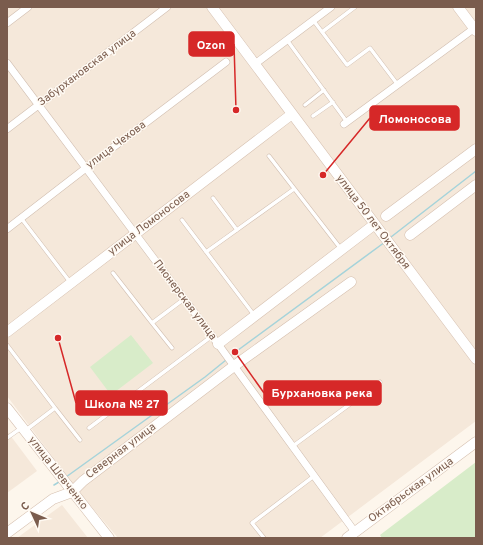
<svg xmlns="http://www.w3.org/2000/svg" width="483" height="545" font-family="Overpass,sans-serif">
<rect width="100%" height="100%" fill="#fdf6ec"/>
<path fill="#f5e8da" d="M7 7H476V421L320 538H118L79 492 7 396Z
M7 431 37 471 7 493Z
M62 505 88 538H17Z"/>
<path fill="#d8ecc9" d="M131 335 153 363 111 395 90 367Z
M476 462V538H382L380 535Z"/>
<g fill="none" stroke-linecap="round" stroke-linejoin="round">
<path stroke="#a5d3da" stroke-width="1.5" d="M391 237 476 171
M230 356 385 242
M66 477 205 377 226 360
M54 485 59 482"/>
<g stroke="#d1beb0" stroke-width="4.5">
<path id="lane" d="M313 20 347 65 370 48 398 85
M322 32 355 7
M287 40 347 122
M305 105 324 90
M313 116 333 102
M269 156 341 249
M213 198 237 230
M21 218 70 282
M182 220 254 315
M206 252 294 189
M113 273 152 323 184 299
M152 323 172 348
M7 345 55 408 26 430
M55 408 80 440
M89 428 212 336
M7 438 21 428
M293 446 380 382
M264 538 252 523 314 476"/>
</g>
<g stroke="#d1beb0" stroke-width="8">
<path id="street" d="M7 23 28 7
M7 63 218 344 355 532
M255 64 331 7
M344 124 476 27
M7 129 167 7
M7 229 86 168 226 62"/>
</g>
<g stroke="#d6c0b0" stroke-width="11">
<path id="secondary" d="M212 7 476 359
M458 7 476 31
M386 216 476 149
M410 235 476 185
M7 332 292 114
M218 344 375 224
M7 408 109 538
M7 533 53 499 72 492 83 481 234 366 351 282
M347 538 476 442"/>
</g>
<use href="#lane" stroke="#fff" stroke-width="3.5"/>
<use href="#street" stroke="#fff" stroke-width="7"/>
<use href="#secondary" stroke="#fff" stroke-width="10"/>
</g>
<g text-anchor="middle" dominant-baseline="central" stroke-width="3" stroke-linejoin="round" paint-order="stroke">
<g font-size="11" fill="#7a5c4d" stroke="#fffaf3">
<text transform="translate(87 68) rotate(-37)">Забурхановская улица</text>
<text transform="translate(116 145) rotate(-37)">улица Чехова</text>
<text transform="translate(373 222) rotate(53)">улица 50 лет Октября</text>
<text transform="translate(149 223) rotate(-37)">улица Ломоносова</text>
<text transform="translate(185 300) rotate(53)">Пионерская улица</text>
<text transform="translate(121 451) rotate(-37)">Северная улица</text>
<text transform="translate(58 473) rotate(52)">улица Шевченко</text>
<text transform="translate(411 490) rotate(-36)">Октябрьская улица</text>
</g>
</g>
<path fill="none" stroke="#d62828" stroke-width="1.5" d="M236 110L234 44M323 175L370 118M235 352L264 393M58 338L76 403"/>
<g fill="#d62828" stroke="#fffaf3" stroke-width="1.5">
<circle cx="236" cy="110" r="4"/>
<circle cx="323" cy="175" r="4"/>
<circle cx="235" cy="352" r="4"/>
<circle cx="58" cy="338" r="4"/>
</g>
<g fill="#d62828" stroke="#d62828" stroke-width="1.5">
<rect x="189" y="32" width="45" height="24" rx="4"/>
<rect x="370" y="106" width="89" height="24" rx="4"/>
<rect x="264" y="381" width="117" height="24" rx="4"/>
<rect x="76" y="391" width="91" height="24" rx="4"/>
</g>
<g font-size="12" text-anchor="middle" font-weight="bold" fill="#fff">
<text x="211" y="49">Ozon</text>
<text x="415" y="123">Ломоносова</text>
<text x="322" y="397">Бурхановка река</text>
<text x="122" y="408">Школа № 27</text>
</g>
<rect width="483" height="545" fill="none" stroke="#7a5c4d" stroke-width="16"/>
<g transform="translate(32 513) rotate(314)" stroke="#fffaf3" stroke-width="3" paint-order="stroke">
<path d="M0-3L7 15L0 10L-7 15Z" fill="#7a5c4d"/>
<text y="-6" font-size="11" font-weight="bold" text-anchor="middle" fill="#7a5c4d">С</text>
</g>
</svg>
